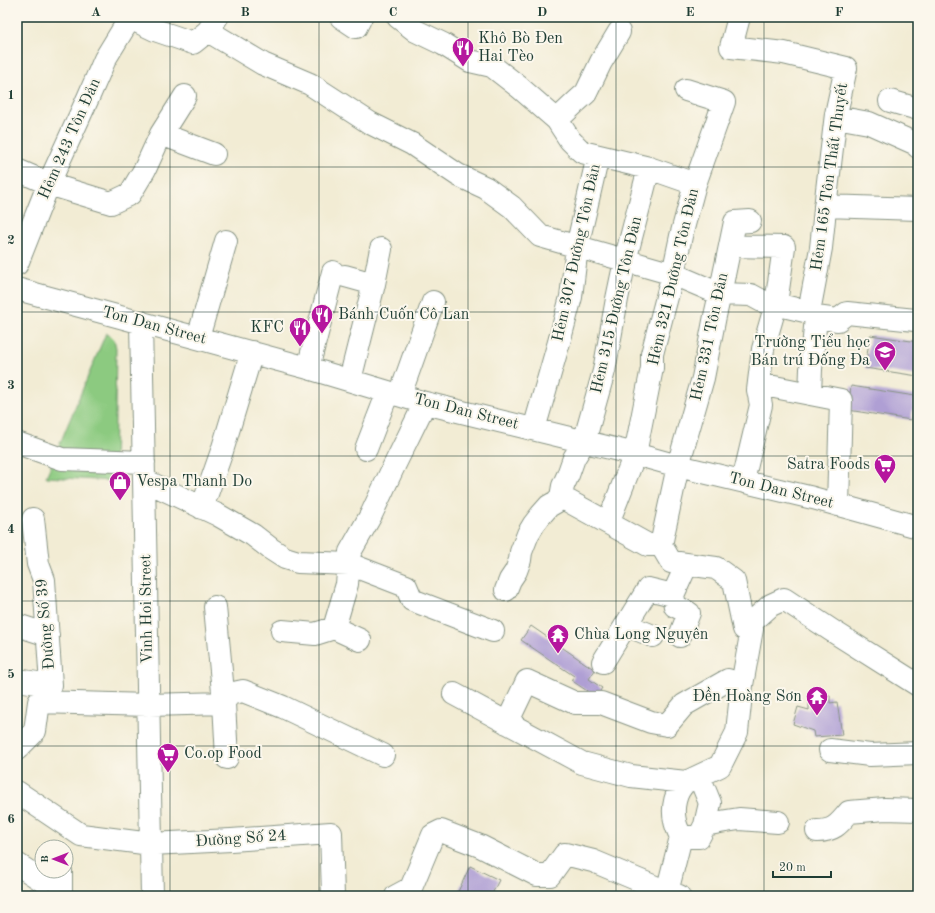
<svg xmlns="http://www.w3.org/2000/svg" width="935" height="913" font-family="'Old Standard TT',serif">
<rect width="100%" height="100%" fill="#fbf7ec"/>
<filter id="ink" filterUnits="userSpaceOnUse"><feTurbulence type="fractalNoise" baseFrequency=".025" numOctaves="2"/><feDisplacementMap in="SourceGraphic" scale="8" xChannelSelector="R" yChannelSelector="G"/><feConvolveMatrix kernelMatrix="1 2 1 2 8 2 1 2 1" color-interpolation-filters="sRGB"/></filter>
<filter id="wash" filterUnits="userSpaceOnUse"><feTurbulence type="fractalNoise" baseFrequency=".012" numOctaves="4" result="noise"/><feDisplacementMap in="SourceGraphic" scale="16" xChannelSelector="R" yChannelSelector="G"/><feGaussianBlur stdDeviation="0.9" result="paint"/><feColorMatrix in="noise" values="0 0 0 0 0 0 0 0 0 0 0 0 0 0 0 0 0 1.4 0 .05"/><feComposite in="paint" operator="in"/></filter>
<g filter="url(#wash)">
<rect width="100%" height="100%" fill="#f2ecd4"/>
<path fill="#8cca80" stroke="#56845a" d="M106 333 114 339 116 348 114 481 46 477Z"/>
<g id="blocks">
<path fill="#af9fd4" d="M870 335 918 342V376L865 368Z
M851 386 915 396 911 420 848 410Z
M531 626 595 670 589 679 602 688 596 697 571 680 574 676 521 640Z
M830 696V703L837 702 842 735 814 737 813 731 793 724 798 707 809 710V699Z
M470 866 499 880 491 896H456Z"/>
</g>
</g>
<g filter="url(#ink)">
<use href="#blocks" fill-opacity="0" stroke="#889484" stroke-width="1"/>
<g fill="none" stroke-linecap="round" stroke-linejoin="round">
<g stroke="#889484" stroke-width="24">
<path id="minor" d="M341 17 356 27 361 17
M398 17 416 31 443 44 470 61 492 66 519 87 557 120 570 140 582 152 649 168 695 184
M739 17 731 47 784 53 846 68 836 114 827 190 821 248 809 312
M130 18 155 30 193 43 208 31 217 17
M208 31 263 64 310 84 370 123 412 144 458 175 486 188 512 207 540 236 673 274 720 294 751 295 762 301 809 312 816 317 838 320 847 313 915 320 918 319
M890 101 918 109
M836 117 869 123 914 143 918 147
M557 120 576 102 586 93 601 62 619 32
M161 134 214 154
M17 170 52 185 111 203 130 194 145 169 161 134 185 96
M825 206 918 209
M730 246 784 247 776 304 763 349 758 390 761 405 743 481
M17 264 49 183 88 98 105 59 130 18V17
M345 276 374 284 350 380
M374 284 381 249
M17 289 308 368 425 403 635 454 678 466 813 498 918 527
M141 322 152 896
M198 338 226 241
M308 368 333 272
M759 384 841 400 838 505
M810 394 811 369 816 317
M400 395 433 302
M534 429 561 335 571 297 577 247 598 156
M17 443 62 459 144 462
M366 449 388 392
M144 480 218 515 253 535 271 549 285 558 298 562 349 564 406 586 412 600 493 631
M561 497 648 545H661
M202 508 222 451 252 352
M608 523 635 454 652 368V354L673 274 681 236 695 184 724 102 686 90
M506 590 510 580 516 571 520 560 521 552 528 534 534 524 541 515 549 506 556 502 561 497 563 486 568 475 574 458 584 442 604 371 617 299 625 261 649 168
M673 595 675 606 689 613 680 636
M215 607 224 703 227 758
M17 625 48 635
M626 625 653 636
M334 628 360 640
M744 629 771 605 784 599 831 630 918 685
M282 631 315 634 334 628 347 584 350 552 371 515 393 468 425 403
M603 662 648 589 673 595 687 564
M17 680 51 685
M454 694 582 763 631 776 686 782 720 766 737 732 742 685 752 629H744L734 581 716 568 671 562 661 545 678 466 703 378 715 316 720 294 735 222 750 221
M39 702 149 705 224 703 229 694 243 691 283 707 383 755
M507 723 527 681 575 703H601L651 722 667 725 684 705 728 680 742 685
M17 749 35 731 39 702 46 696 51 685 44 580 38 564 33 519
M830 750 870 755 918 753
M699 776 710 803 705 825
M17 792 81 835 151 844 231 840 331 833 333 896
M817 831C834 831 839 824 849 812L885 809 918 810
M681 837C679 832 676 827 675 821 672 808 675 791 686 782
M17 864 43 881
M61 871V896
M396 896 411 888 433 835 441 831 480 846 537 875H550L565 854 593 861 667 892 679 896
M662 896 667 892 681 837H699L705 825 720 822 739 819 778 822"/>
</g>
<use href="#minor" stroke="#fff" stroke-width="22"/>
</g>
</g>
<path fill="none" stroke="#1f3d34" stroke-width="1" stroke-opacity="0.55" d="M170 17V896M319 17V896M468 17V896M616 17V896M764 17V896M17 167H918M17 312H918M17 456H918M17 601H918M17 746H918"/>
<defs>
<g id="restaurant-pin" transform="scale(1.15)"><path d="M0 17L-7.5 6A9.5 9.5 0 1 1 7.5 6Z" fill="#b5179e" stroke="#fbf7ec"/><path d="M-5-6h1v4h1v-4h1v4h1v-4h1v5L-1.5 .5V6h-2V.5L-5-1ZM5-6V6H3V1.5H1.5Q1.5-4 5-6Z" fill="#fff"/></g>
<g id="school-pin" transform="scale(1.15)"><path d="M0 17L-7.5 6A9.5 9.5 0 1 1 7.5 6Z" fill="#b5179e" stroke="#fbf7ec"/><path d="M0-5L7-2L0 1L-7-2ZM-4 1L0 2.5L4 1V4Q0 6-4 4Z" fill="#fff"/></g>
<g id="supermarket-pin" transform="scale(1.15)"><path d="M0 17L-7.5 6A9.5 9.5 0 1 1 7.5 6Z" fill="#b5179e" stroke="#fbf7ec"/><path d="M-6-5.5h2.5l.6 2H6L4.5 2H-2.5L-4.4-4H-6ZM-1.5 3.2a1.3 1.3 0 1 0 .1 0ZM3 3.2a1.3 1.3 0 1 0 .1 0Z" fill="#fff"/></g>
<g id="shop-pin" transform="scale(1.15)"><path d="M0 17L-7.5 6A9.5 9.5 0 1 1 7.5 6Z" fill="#b5179e" stroke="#fbf7ec"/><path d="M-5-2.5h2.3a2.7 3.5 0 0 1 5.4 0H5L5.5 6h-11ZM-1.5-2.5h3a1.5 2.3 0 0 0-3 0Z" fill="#fff"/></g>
<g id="temple-pin" transform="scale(1.15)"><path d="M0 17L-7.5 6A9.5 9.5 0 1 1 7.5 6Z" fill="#b5179e" stroke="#fbf7ec"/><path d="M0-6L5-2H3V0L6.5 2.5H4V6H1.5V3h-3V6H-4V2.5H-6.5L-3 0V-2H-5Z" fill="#fff"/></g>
</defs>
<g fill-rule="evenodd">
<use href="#restaurant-pin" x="463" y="48"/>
<use href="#restaurant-pin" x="322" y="315"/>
<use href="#restaurant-pin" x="300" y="328"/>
<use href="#school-pin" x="885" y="352"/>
<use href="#supermarket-pin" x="885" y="465"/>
<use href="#shop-pin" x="120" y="482"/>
<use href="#temple-pin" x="558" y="635"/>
<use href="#temple-pin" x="817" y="697"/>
<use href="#supermarket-pin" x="168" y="754"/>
</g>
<g text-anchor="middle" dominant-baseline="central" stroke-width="4" stroke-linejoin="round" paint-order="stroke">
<g font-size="16" fill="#1f3d34" stroke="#fbf7ec" text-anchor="start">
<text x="478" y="39">Khô Bò Đen<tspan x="478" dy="18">Hai Tèo</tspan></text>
<text x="338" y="315">Bánh Cuốn Cô Lan</text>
<text x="284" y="328" text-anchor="end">KFC</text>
<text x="870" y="343" text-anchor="end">Trường Tiểu học<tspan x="870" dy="18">Bán trú Đống Đa</tspan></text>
<text x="870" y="465" text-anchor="end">Satra Foods</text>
<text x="136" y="482">Vespa Thanh Do</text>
<text x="574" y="635">Chùa Long Nguyên</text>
<text x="802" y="697" text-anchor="end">Đền Hoàng Sơn</text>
<text x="184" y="754">Co.op Food</text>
</g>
<g font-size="16" fill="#1f3d34" stroke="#fbf7ec">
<text transform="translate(70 139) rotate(-66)">Hẻm 243 Tôn Đản</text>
<text transform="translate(830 177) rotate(-82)">Hẻm 165 Tôn Thất Thuyết</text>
<text transform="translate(577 253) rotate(-78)">Hẻm 307 Đường Tôn Đản</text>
<text transform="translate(674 277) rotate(-77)">Hẻm 321 Đường Tôn Đản</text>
<text transform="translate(617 305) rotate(-77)">Hẻm 315 Đường Tôn Đản</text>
<text transform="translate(154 326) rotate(15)">Ton Dan Street</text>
<text transform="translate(710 337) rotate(-78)">Hẻm 331 Tôn Đản</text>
<text transform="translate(466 412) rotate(14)">Ton Dan Street</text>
<text transform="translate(781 491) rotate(14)">Ton Dan Street</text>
<text transform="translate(147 609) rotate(-91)">Vinh Hoi Street</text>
<text transform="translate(46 624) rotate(-95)">Đường Số 39</text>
<text transform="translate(241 839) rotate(-4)">Đường Số 24</text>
</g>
</g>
<rect width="935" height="913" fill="none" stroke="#fbf7ec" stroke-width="44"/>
<g transform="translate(54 859) rotate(270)"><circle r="19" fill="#fbf7ec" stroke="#a3ada2"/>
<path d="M0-3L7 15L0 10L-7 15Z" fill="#b5179e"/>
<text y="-6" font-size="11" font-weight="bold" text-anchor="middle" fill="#1f3d34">B</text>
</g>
<path d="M773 871v6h58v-6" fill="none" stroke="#1f3d34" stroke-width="2"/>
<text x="779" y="871" font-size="12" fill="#1f3d34" stroke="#fbf7ec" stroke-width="3" paint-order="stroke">20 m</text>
<rect x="22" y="22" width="891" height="869" fill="none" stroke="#1f3d34" stroke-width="1.5"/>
<g font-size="13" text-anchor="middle" font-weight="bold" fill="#1f3d34">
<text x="96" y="16">A</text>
<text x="245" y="16">B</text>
<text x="393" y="16">C</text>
<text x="542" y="16">D</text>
<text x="690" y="16">E</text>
<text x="839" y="16">F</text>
<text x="11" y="99">1</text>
<text x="11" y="244">2</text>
<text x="11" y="389">3</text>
<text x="11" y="533">4</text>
<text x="11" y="678">5</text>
<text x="11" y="823">6</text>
</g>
</svg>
